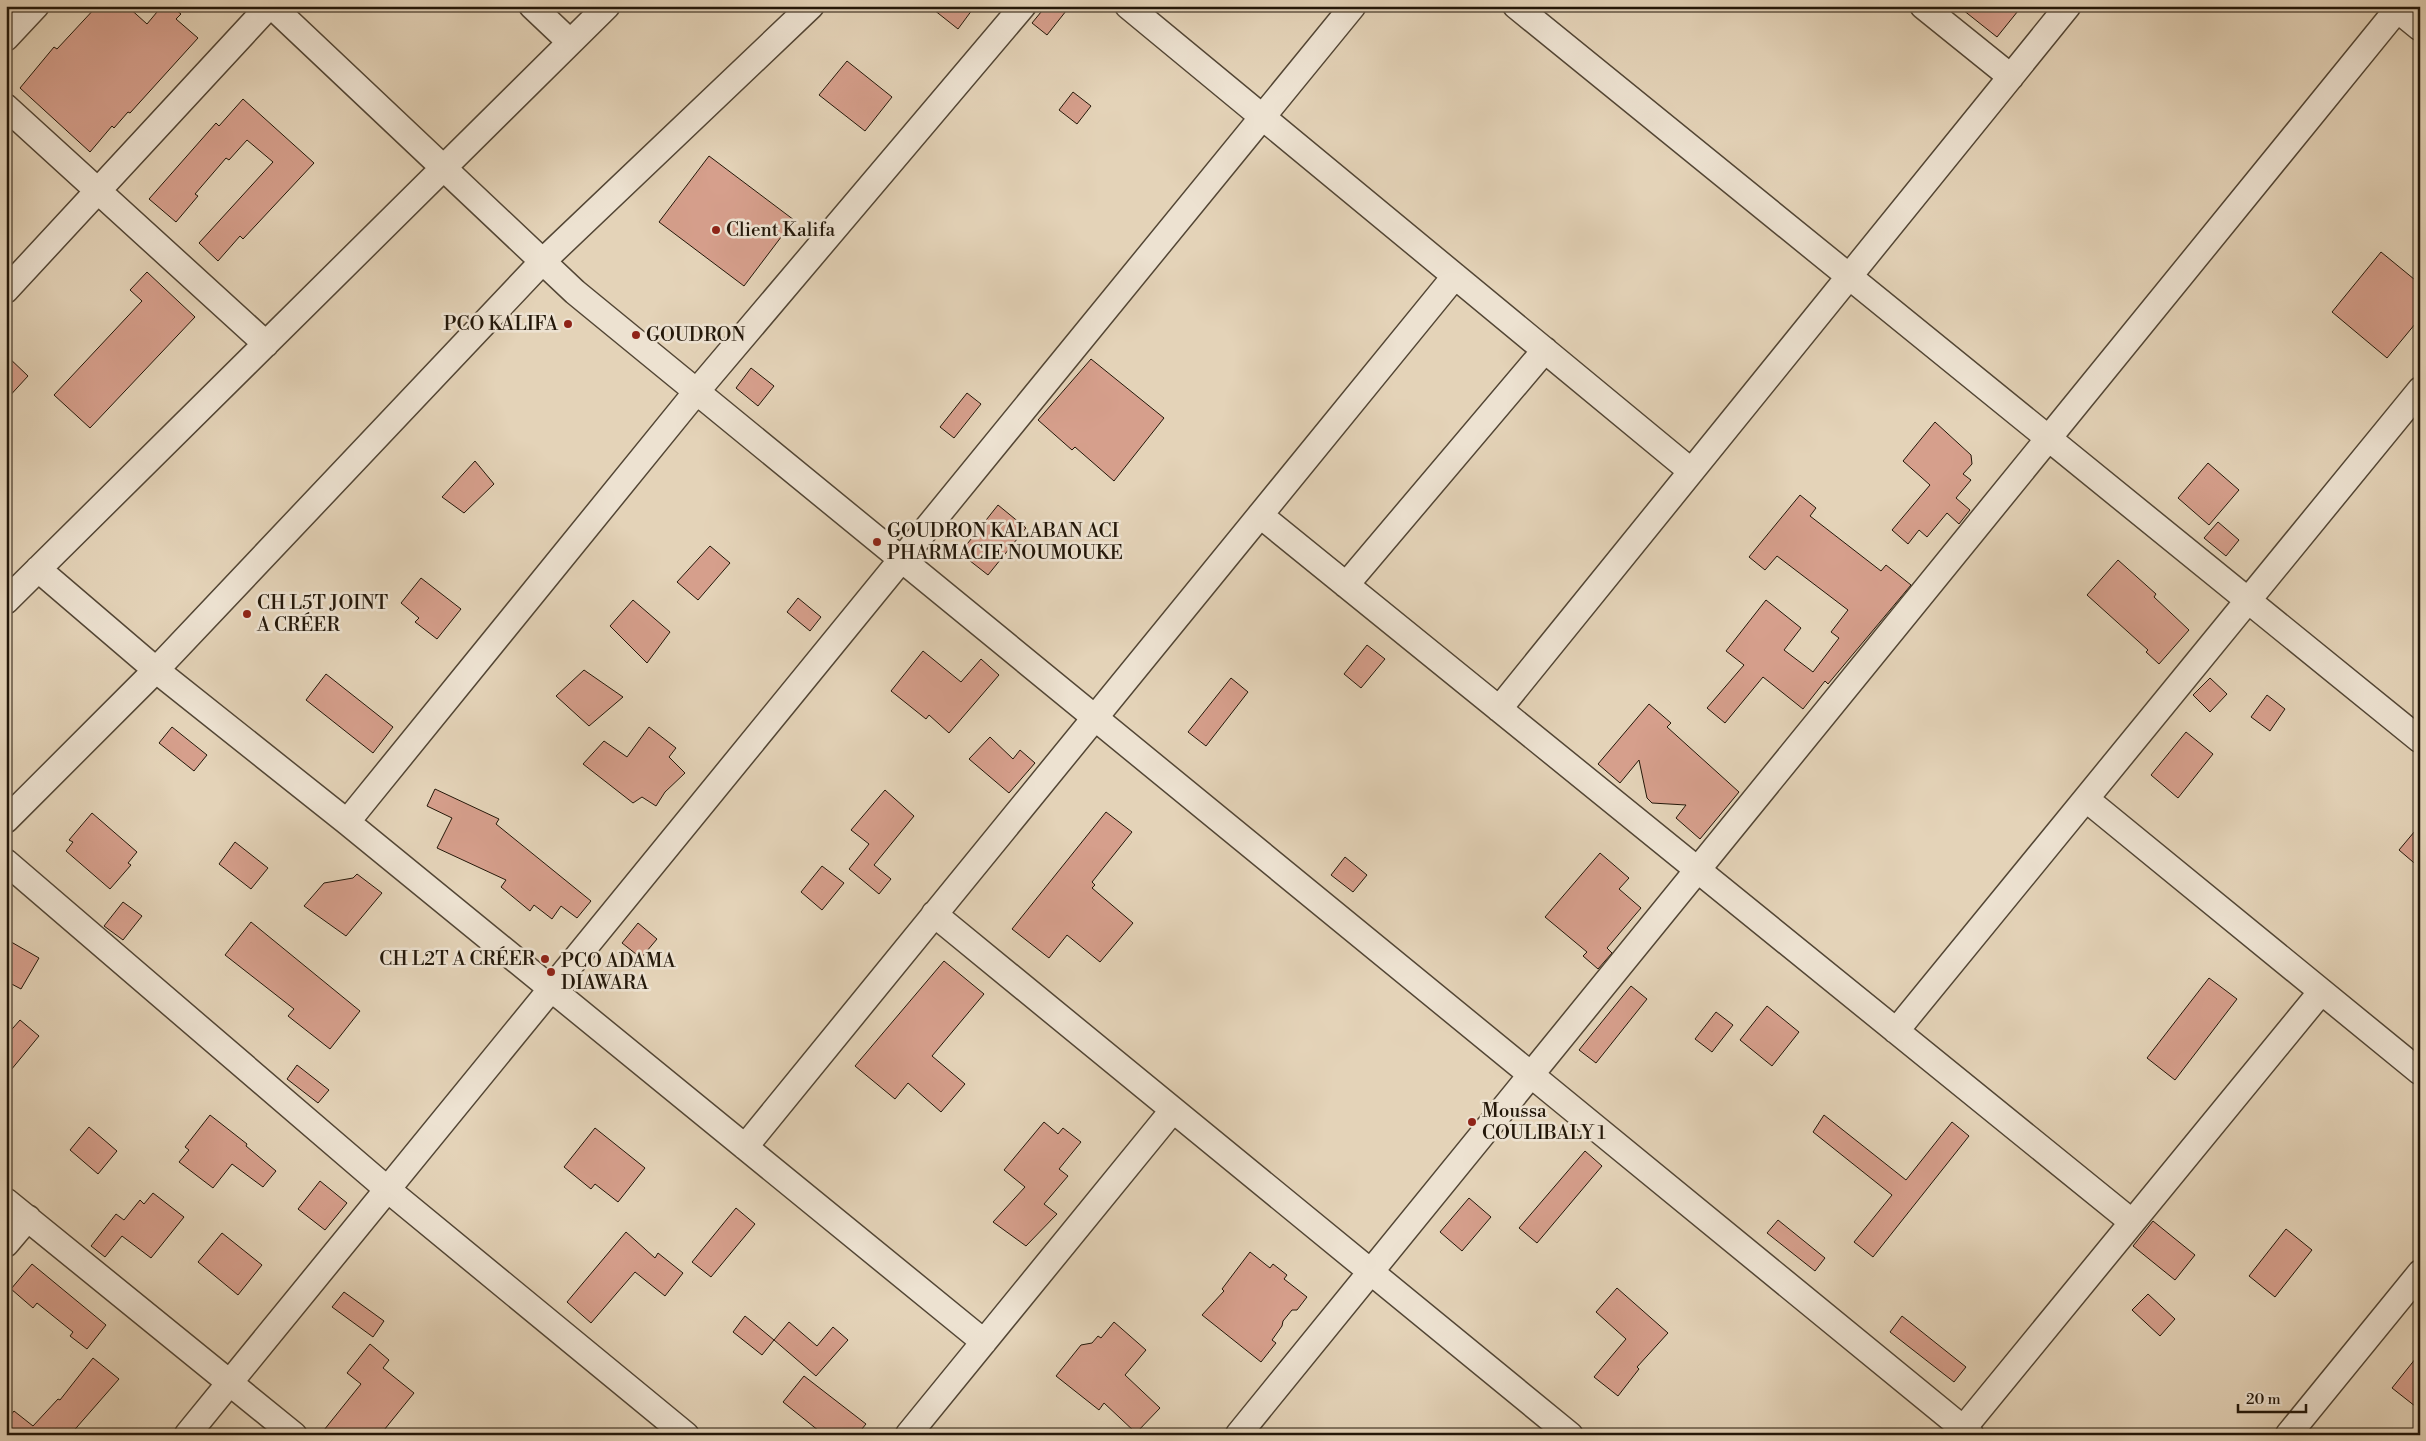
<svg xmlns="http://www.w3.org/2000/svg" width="2426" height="1441" font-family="'Libre Bodoni',serif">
<rect width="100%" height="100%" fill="#e4d3b8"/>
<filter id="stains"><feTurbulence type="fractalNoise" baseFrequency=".004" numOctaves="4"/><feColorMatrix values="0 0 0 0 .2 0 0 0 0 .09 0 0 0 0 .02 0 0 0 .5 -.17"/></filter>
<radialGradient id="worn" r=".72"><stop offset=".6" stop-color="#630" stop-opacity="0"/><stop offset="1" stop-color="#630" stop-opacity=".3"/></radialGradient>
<path fill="#d69f8c" stroke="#231709" d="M97 6H127L147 24 162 6H171L181 14 176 19 198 38 130 113 128 112 114 128 112 126 90 152 20 88 54 47 57 49Z
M929 6H975L958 29Z
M1046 6H1070L1047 35 1032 23Z
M1958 6H2022L1997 37Z
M847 61 892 97 865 131 819 95Z
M1073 92 1091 106 1077 124 1059 110Z
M243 99 314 163 243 239 240 236 218 261 199 243 273 162 247 140 229 160 226 158 195 194 198 196 176 222 149 199 216 123 219 126Z
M709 156 794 220 744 286 659 222Z
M2381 252 2420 284V318L2387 358 2332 312Z
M147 272 195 317 90 428 54 395 142 301 130 290Z
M6 355 28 376 6 400Z
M1091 359 1164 418 1114 481 1075 447 1072 450 1038 420Z
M751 368 774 386 758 406 736 388Z
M967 393 981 404 954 438 940 427Z
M1935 422 1971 455 1972 464 1963 474 1971 480 1956 498 1970 510 1959 524 1947 513 1927 537 1919 530 1908 544 1892 530 1930 485 1903 461Z
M475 461 494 484 464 513 442 497Z
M2208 463 2239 490 2209 525 2178 498Z
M1800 495 1816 508 1810 516 1881 571 1886 565 1911 585 1828 684 1825 681 1803 709 1763 677 1725 723 1707 708 1744 665 1726 651 1766 600 1801 628 1784 650 1813 672 1839 638 1831 632 1848 610 1777 556 1765 570 1749 557Z
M998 505 1026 528 988 575 960 553Z
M2218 522 2239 540 2226 556 2204 538Z
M710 546 730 563 698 600 677 582Z
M2118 560 2156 594 2154 597 2189 630 2159 664 2146 652 2148 650 2087 595Z
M421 578 461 609 437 639 415 622 419 618 401 603Z
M798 598 821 617 810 631 787 612Z
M633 600 670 632 647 663 610 626Z
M1367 645 1385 659 1361 688 1344 674Z
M923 651 961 682 981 659 999 675 949 733 929 715 926 719 891 691Z
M584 670 623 697 589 726 556 696Z
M326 674 393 727 373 753 306 700Z
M1231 678 1248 692 1206 746 1188 732Z
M2210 678 2227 694 2210 712 2193 695Z
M2267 695 2285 709 2270 731 2251 717Z
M1649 704 1671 723 1667 727 1739 792 1700 839 1676 818 1686 805 1652 803 1647 798 1639 760 1620 783 1598 764Z
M172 727 207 755 194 771 159 743Z
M649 727 676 748 669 757 685 773 665 792 656 806 642 797 633 803 583 764 604 741 627 757Z
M2186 732 2213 754 2178 798 2151 775Z
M990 737 1013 759 1020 750 1035 763 1009 793 969 759Z
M435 789 499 819 496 824 591 901 577 918 561 906 552 919 534 905 530 911 501 887 506 880 437 848 452 818 427 806Z
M885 790 914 816 874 865 891 879 879 894 849 869 869 844 851 830Z
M1106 812 1132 832 1092 882 1095 885 1092 888 1133 923 1100 962 1067 935 1049 958 1012 929Z
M92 813 137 852 128 863 131 865 110 889 66 851 73 842 69 840Z
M2420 825V868L2399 850Z
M235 842 268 868 251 889 219 864Z
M1600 853 1629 878 1619 889 1641 908 1607 948 1612 953 1598 969 1583 956 1587 952 1545 917Z
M1345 857 1367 875 1353 892 1331 875Z
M822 866 844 883 822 910 801 892Z
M357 874 382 893 346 936 304 906 324 883 353 878Z
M123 902 142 916 123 940 104 926Z
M251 922 360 1011 330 1049 288 1016 294 1009 225 955Z
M638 923 657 939 641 958 622 943Z
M6 939 39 958 21 989 6 981Z
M944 961 984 994 932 1056 965 1084 941 1112 908 1083 895 1099 855 1066Z
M2209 978 2237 999 2175 1080 2147 1058Z
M1631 986 1647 999 1596 1063 1579 1050Z
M1767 1006 1799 1032 1772 1066 1740 1040Z
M1716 1012 1733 1025 1712 1052 1695 1039Z
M20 1020 39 1036 6 1076V1036Z
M297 1065 329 1090 318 1103 287 1079Z
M210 1115 247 1144 246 1146 276 1171 263 1187 232 1164 213 1188 179 1162 189 1150 185 1147Z
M1824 1115 1906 1180 1952 1122 1969 1136 1873 1257 1854 1242 1892 1195 1813 1132Z
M1044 1122 1058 1134 1063 1128 1081 1142 1059 1169 1068 1176 1044 1204 1057 1214 1026 1246 993 1222 1025 1187 1004 1170Z
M89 1127 117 1151 98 1174 70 1150Z
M595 1128 645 1168 618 1202 595 1184 591 1189 564 1167Z
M1585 1151 1602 1166 1537 1243 1519 1228Z
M320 1181 347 1203 325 1230 298 1209Z
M153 1193 184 1217 151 1258 122 1236 105 1257 91 1246 116 1214 124 1220 140 1200 144 1204Z
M1469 1198 1491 1217 1462 1251 1440 1232Z
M736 1208 755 1224 711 1277 692 1262Z
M1778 1220 1825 1258 1815 1271 1767 1233Z
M2153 1221 2195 1255 2175 1280 2133 1246Z
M2286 1229 2312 1250 2275 1297 2249 1276Z
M626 1232 655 1258 658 1253 683 1273 665 1296 635 1272 591 1323 567 1302Z
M222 1233 262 1265 238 1295 198 1262Z
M1250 1252 1270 1268 1273 1264 1287 1275 1284 1279 1307 1297 1297 1310H1292L1283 1321 1282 1326 1272 1340 1276 1343 1261 1362 1202 1315 1224 1291 1222 1289Z
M32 1264 106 1325 87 1349 70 1336 73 1332 37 1303 33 1308 11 1289Z
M1617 1288 1668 1333 1637 1367 1639 1369 1618 1396 1594 1377 1626 1339 1596 1312Z
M344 1292 384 1321 373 1337 332 1307Z
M2148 1294 2175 1319 2160 1336 2132 1310Z
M745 1316 774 1340 762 1355 733 1332Z
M1902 1316 1966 1367 1954 1382 1890 1332Z
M789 1322 817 1346 833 1327 848 1340 816 1376 774 1340Z
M1114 1322 1146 1350 1125 1375 1160 1408 1136 1433 1104 1403 1099 1410 1056 1376 1081 1345 1092 1343 1098 1336 1101 1338Z
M370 1344 389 1360 383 1368 414 1393 380 1435H320L361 1384 347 1373Z
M2420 1353V1410L2392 1388Z
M93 1358 119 1379 70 1435H6V1421L14 1411 33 1426 58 1399 60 1400Z
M804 1376 866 1424 857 1435H824L783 1402Z"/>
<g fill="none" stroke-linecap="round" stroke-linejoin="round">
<g stroke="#534635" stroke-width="28">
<path id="street" d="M272 6 575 292 1971 1435
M532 6 570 42
M1128 6 1691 471
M1516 6 2420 740
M1923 6 2011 77
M2393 6 2420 28
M6 38 36 6
M6 107 266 344
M6 290 269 6
M1260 515 2132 1222
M38 569 156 670 347 822 984 1342
M1346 585 1545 350
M6 601 607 6
M1499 709 2068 6
M2086 799 2420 1072
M6 820 156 670 543 261 811 6
M347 822 697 391 1023 6
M6 862 387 1189 686 1435
M934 914 1570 1435
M1896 1031 2420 390
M745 1147 1455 276
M6 1201 294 1435
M6 1244 28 1218
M187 1435 1353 6
M908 1435 1173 1110
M1238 1435 2400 6
M1958 1435 2321 992
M2288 1435 2420 1273"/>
</g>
<use href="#street" stroke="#ede2d1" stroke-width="25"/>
</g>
<g fill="#8f2418" stroke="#ede2d1" stroke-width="2">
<circle cx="716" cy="230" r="5"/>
<circle cx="568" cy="324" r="5"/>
<circle cx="636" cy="335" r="5"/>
<circle cx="877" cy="542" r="5"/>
<circle cx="247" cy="614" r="5"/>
<circle cx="545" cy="959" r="5"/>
<circle cx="551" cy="972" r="5"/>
<circle cx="1472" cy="1122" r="5"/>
</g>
<g text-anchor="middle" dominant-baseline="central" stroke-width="5" stroke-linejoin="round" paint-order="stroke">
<g font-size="19" fill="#231709" stroke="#ede2d1" text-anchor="start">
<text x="726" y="230">Client Kalifa</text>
<text x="558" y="324" text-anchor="end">PCO KALIFA</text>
<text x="646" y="335">GOUDRON</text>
<text x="887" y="531">GOUDRON KALABAN ACI<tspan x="887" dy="22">PHARMACIE NOUMOUKE</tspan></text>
<text x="257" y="603">CH L5T JOINT<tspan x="257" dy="22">A CRÉER</tspan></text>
<text x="535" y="959" text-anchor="end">CH L2T A CRÉER</text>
<text x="561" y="961">PCO ADAMA<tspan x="561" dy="22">DIAWARA</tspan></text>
<text x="1482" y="1111">Moussa<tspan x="1482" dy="22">COULIBALY 1</tspan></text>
</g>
</g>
<rect width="2426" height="1441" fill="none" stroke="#e4d3b8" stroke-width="25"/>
<rect x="8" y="8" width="2411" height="1426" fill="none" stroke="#231709" stroke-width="2.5"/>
<rect x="12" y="12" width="2401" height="1416" fill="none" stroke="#231709"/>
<path d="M2238 1404v8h68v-8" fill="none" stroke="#231709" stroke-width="2.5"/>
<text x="2246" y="1404" font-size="15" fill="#231709" stroke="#ede2d1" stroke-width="4" paint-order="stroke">20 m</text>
<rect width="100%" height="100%" filter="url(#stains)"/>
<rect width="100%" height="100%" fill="url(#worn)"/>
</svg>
